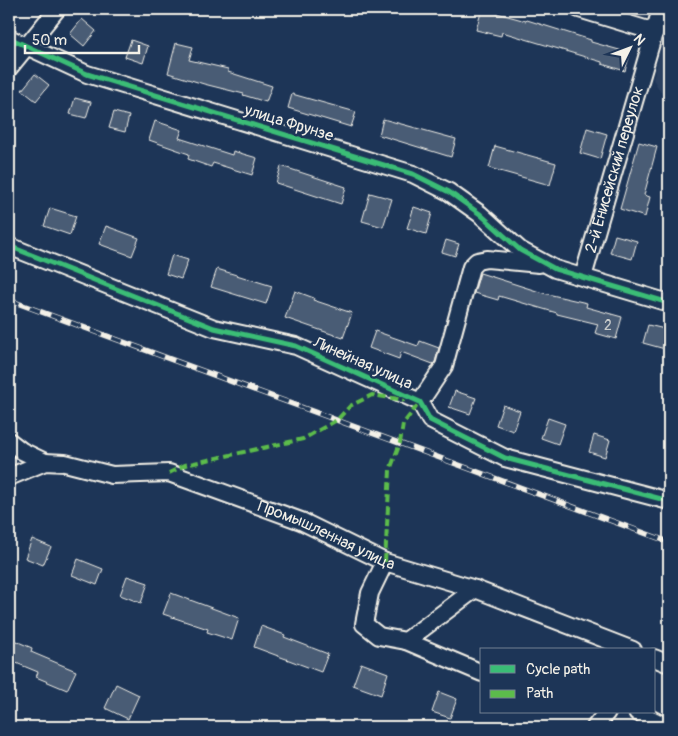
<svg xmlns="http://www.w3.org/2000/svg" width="678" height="736" font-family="Pangolin,sans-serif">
<rect width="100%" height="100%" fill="#1d3557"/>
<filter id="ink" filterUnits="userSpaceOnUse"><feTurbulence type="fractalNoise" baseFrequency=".02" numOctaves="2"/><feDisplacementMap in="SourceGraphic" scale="10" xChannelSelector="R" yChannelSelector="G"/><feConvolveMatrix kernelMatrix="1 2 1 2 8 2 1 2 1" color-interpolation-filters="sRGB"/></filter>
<g filter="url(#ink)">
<path fill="#2a4060" d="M669 17V106L653 79Z"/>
<path fill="#485b74" stroke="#f4f1e8" d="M482 9 526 21 527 20 591 40V42L630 53 625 71 602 64V62L502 32 501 36 476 30Z
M82 19 96 31 84 46 70 34Z
M131 40 148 46 143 63 125 57Z
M176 43 193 47 189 60 228 69V72L272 86 266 102 243 95 244 94 204 84 168 73Z
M35 74 49 85 36 101 22 90Z
M292 94 356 112 351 127 288 108Z
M75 98 91 102 86 118 70 114Z
M114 112 129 116 125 132 109 128Z
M383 119 456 139 451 157 379 135Z
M155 121 182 130 179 138 232 155 233 151 257 158 252 175 213 163 211 167 188 159 189 154 149 140Z
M587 128 607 134 600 159 580 153Z
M639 142 657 147 644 195 650 197 645 217 620 209Z
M495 146 556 163 550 185 489 168Z
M281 166 346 187 341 204 276 183Z
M370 193 392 199 383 227 362 221Z
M414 207 432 213 426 234 407 228Z
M50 208 76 216 70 235 44 226Z
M106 226 139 238 132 256 99 244Z
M615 235 637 241 632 259 610 253Z
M446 240 459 244 455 256 442 252Z
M172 255 188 260 181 279 166 274Z
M217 269 272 286 266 304 211 287Z
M480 273 543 293 587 303 586 307 622 317 616 339 595 333 598 324 557 314V313L499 296 498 300 474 293Z
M295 291 314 298 313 300 352 313 343 338 285 318Z
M648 325 669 330 665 349 643 343Z
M375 331 418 346 420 341 439 348 435 362 433 364 401 352 399 359 369 348Z
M455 391 476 398 470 414 449 407Z
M503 405 520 411 513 431 496 425Z
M548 418 565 424 558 444 541 438Z
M594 435 610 440 605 457 589 452Z
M32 539 51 547 43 565 25 558Z
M78 559 103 569 97 585 72 575Z
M127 576 148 583 141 603 120 595Z
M171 593 239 618 232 640 207 632 208 629 163 614Z
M261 626 285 635 284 637 328 654 321 672 254 647Z
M9 638 32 648 31 652 76 671 67 690 36 677 38 672 9 660Z
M361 663 388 673 381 695 353 685Z
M116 684 139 695 128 719 105 708Z
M439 692 457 699 450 718 432 712Z"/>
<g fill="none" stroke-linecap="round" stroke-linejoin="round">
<g stroke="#f4f1e8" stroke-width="20">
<g id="minor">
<path d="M579 9 655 32"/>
<path d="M9 38 87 74 413 174 449 192 480 214 520 250 555 269 669 303"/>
<path d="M9 68 57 9"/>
<path d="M9 246 214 328 296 346 420 402 430 420 505 458 669 501"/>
<path id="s1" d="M583 277 661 9"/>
<path d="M420 402 444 366 471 267 477 261 487 259 539 264"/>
<path d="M9 441 22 451 45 462"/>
<path id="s2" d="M9 477 45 462 65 463 112 475 169 473 301 521 385 562 475 589 633 650"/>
<path d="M385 562 370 593 364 624 379 636 406 641 475 589"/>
<path d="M406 641 482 673"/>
<path d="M654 658 669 664"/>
<path d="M637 712 667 727"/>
<path d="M595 727 607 712"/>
</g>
</g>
<use href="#minor" stroke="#1d3557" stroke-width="16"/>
<g stroke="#f4f1e8" stroke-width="5.5">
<path id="rail" d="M9 300 669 542"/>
</g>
<use href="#rail" stroke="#1d3557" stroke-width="4" stroke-dasharray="11" stroke-linecap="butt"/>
<path stroke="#5cbc4b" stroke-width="4" stroke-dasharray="8 4" stroke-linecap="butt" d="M169 473 185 465 303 439 337 420 350 406 372 395 405 400
M385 562 390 470 400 443 403 424 420 402"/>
<g stroke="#1d3557" stroke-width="8">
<path id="cycleway" d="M9 38 87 74 413 174 449 192 480 214 520 250 555 269 669 303
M9 246 214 328 296 346 420 402 430 420 505 458 669 501"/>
</g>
<use href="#cycleway" stroke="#3abd76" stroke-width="5"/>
</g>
</g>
<g text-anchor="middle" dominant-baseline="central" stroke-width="5" stroke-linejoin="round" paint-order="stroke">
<g font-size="14" fill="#c9cccb">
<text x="608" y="325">2</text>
</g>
<g font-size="16" fill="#f4f1e8" stroke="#1d3557">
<text transform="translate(289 123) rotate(17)">улица Фрунзе</text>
<text stroke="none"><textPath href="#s1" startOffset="112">2-й Енисейский переулок</textPath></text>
<text transform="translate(363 363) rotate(24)">Линейная улица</text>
<text stroke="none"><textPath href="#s2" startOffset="334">Промышленная улица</textPath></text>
</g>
</g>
<rect width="678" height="736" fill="none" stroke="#1d3557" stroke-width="30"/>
<rect x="15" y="15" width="648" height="706" fill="none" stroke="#f4f1e8" stroke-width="2" filter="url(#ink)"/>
<rect x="480" y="648" width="175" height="65" fill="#1d3557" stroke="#738091"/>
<rect x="490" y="665" width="25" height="8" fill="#3abd76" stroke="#738091"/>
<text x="526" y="674" font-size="15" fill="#f4f1e8">Cycle path</text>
<rect x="490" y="690" width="25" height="8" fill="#5cbc4b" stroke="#738091"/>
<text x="526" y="698" font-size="15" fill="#f4f1e8">Path</text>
<g transform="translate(630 48) rotate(48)" stroke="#1d3557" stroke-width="4" paint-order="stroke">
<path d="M0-4L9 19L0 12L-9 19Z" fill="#f4f1e8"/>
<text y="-8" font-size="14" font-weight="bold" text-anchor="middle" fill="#f4f1e8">N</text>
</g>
<path d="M25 45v8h114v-8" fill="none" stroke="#f4f1e8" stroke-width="2.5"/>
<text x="32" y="45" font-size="15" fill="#f4f1e8" stroke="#1d3557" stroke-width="4" paint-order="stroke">50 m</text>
</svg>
